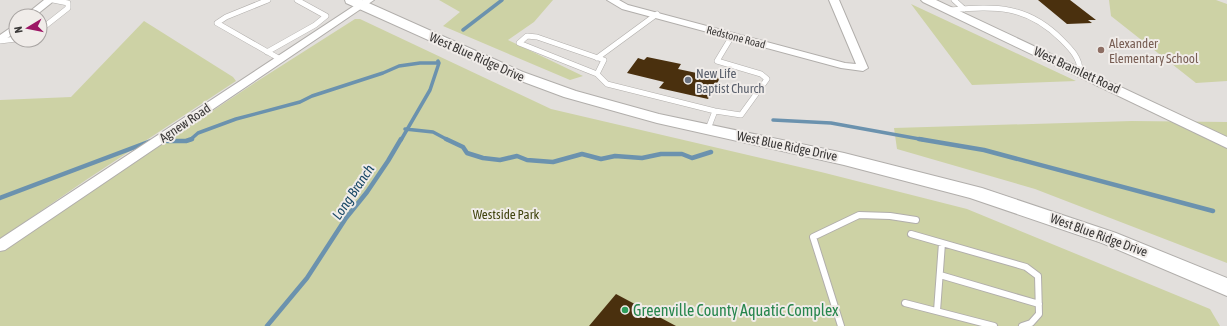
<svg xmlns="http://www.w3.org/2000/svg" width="1227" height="326" font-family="'Asap Condensed',sans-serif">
<rect width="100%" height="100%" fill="#e2dfdc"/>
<path fill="#cdd2a5" d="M439 0H553L534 22 508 40 583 76 570 80 443 26 460 12Z
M1109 0H1216L1227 4V81L1196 83 1111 16Z
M911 4 1076 81 972 85Z
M355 19H360L551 109 821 172 967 209 1210 309 1220 326H0V252L253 84Z
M144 21 233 77 236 81 86 180 0 239V100L71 97Z
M1132 121 1227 122V263L1035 189 897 149 894 128Z"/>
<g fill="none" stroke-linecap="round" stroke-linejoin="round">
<path stroke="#6b92ae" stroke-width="3.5" d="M463 30 502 0
M773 120 831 123 925 140
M405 129 433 132 448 140
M190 140 198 133 236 119 300 102 312 96 383 73 399 66 420 63H439
M401 140 430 90 439 63 438 61"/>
<path stroke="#6b92ae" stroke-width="4.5" d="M446 139 463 147 467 153 483 158 500 160 517 156 527 160 553 162 582 154 601 159 615 156 642 158 661 154H682L692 158 711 152
M919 139 984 150 1213 211
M167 141H186L192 139
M0 198 151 141
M267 326 307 278 346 218 367 192 388 161 401 139"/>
</g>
<path fill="#4a300e" d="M1038 0H1070L1096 20H1088L1092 23 1067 24Z
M647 57 681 64 678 69 720 78 708 99 659 88 664 82 627 73 638 58 644 60Z
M616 294 676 326H589Z"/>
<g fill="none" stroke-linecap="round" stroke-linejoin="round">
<g stroke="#b1aeab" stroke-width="6">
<path id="service-far1" d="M268 0 226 17 217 23 280 59
M954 0 964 9
M950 10C997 6 1027 5 1062 40 1071 49 1080 58 1080 71
M40 30 68 8V3L53 0
M527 36 537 37 604 60 597 74 519 43Z
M0 41 16 39
M267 52 315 25 326 16 297 0
M597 58 657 14
M597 74 607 84 715 111 741 115 767 79 761 74 717 61 732 36
M708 129 715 111"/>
</g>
<g stroke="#b1aeab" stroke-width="8">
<path id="service" d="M911 234 1026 267 1038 276 1039 314 1031 323 1022 326
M940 275 1039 304
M905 303 994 326
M937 311 942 243
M841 326 813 237 859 215 890 216 916 220"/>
</g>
<g stroke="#b1aeab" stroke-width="2">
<path id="minor" d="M44 0H55L35 16H24Z
M363 0H374L5 250 0 251V239Z
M607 0H619L628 5 845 63 856 64 829 0H839L868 68 863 71 841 68 622 9Z
M16 24V32L0 43V35Z"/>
</g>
<g stroke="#b1aeab" stroke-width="2">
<path id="tertiary" d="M921 0H936L1227 137V148L923 2Z"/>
</g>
<g stroke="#b1aeab" stroke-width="2">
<path id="secondary" d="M345 0H362L523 72 576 91 659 114 844 153 982 188 1116 233 1227 278V296L1102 243 970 198 844 165 657 123 564 97 513 78 346 3Z"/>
</g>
<use href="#service-far1" stroke="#fff" stroke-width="5"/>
<use href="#service" stroke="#fff" stroke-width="6"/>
<use href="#minor" fill="#fff" fill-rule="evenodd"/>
<use href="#tertiary" fill="#fff" fill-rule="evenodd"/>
<use href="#secondary" fill="#fff" fill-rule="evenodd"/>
</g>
<circle fill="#8d6e63" stroke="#f0ece9" stroke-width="1.5" cx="1101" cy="50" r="4"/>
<circle fill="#6b7280" stroke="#f0ece9" stroke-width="1.5" cx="688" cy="80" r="4"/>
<circle fill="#2e9e5b" stroke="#f0ece9" stroke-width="1.5" cx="625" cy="310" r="4"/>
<g text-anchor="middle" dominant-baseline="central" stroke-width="4" stroke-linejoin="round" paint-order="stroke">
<g font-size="11" fill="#3b3938" stroke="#f0ece9">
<text transform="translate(736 37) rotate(15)">Redstone Road</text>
</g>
<g font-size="13" fill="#785e54" stroke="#f0ece9" text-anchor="start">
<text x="1109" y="43">Alexander<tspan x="1109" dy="15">Elementary School</tspan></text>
</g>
<g font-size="13" fill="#3b3938" stroke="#f0ece9">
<text transform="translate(477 57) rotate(24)">West Blue Ridge Drive</text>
<text transform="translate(1077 70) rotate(25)">West Bramlett Road</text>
<text transform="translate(185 123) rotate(-34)">Agnew Road</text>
<text transform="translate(787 146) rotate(12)">West Blue Ridge Drive</text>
<text transform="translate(1099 235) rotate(20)">West Blue Ridge Drive</text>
</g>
<g font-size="13" fill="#5b616d" stroke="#f0ece9" text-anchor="start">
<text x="696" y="73">New Life<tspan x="696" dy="15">Baptist Church</tspan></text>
</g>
<g font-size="13" fill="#424510" stroke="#f0ece9">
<text x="506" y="214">Westside Park</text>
</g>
<g font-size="14" font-style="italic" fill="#184866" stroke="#f0ece9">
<text transform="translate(353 192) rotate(-56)">Long Branch</text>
</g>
<g font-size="16" fill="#27864d" stroke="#f0ece9" text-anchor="start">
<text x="633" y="310">Greenville County Aquatic Complex</text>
</g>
</g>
<g transform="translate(28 28) rotate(260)"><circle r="19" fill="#f0ece9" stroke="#a8a4a2"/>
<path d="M0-3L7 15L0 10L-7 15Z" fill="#9d1565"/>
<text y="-6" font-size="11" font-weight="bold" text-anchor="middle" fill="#3b3938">N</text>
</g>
</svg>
